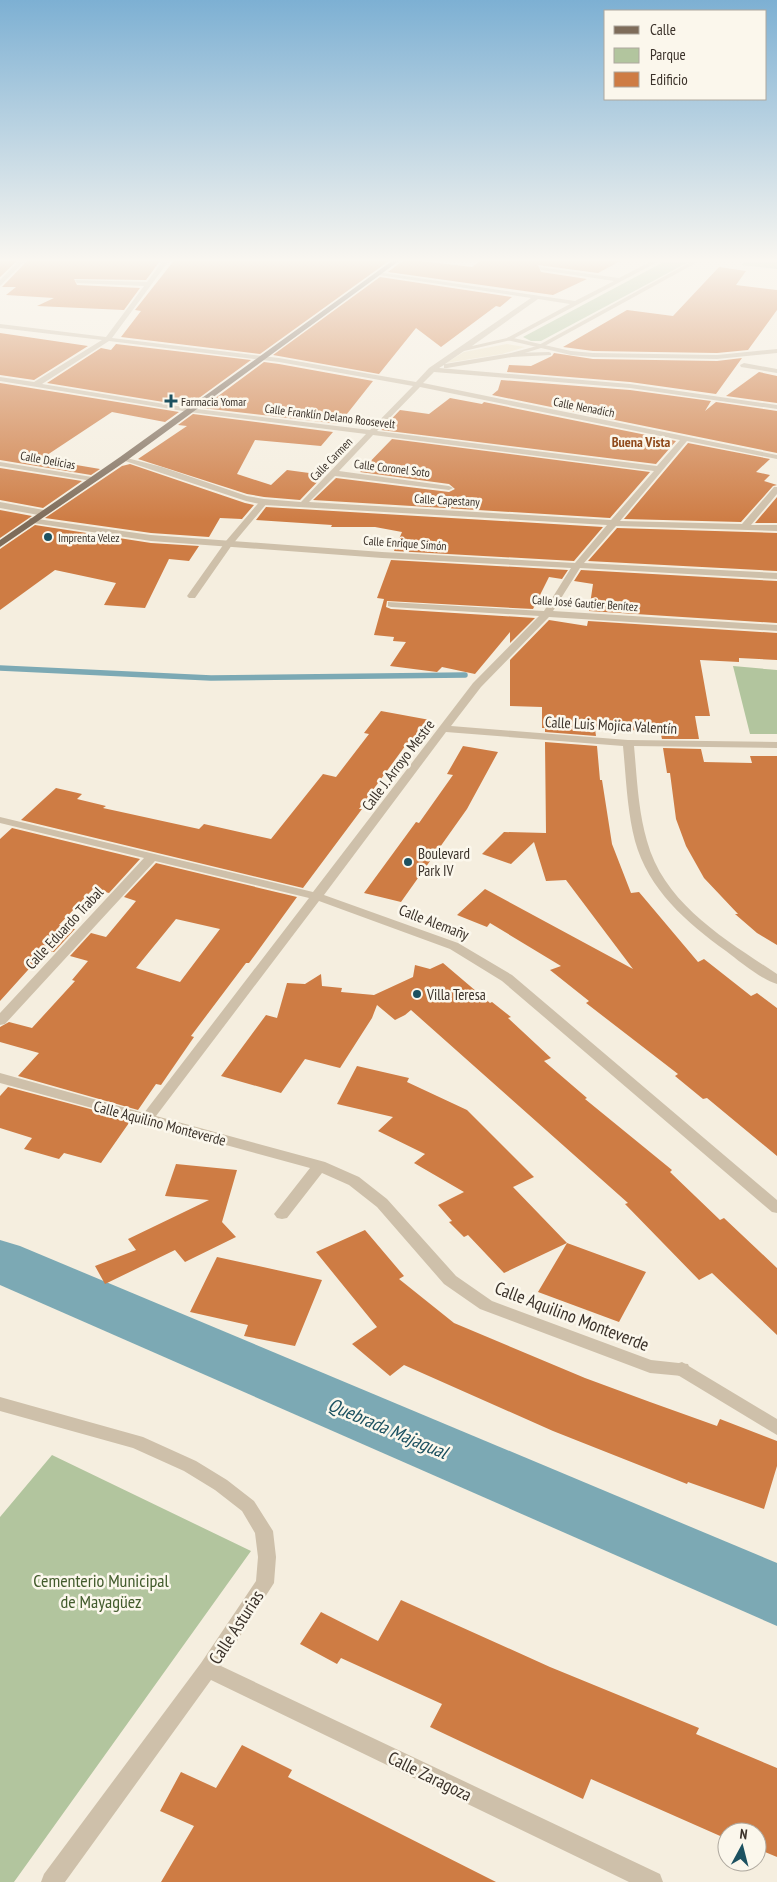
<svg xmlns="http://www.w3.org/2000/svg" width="777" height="1882" font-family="'PT Sans Narrow',sans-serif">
<rect width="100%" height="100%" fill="#f5eedf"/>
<path fill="#b2c59e" d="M671 258H696L541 341H531L523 337Z
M748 258H777V269L741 265Z
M733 666 777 670V734H750Z
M52 1455 251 1551 14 1882H0V1517Z"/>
<path fill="#ede2c5" d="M507 344 525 347 502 354 446 363 464 352Z"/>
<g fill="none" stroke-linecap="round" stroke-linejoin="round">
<path stroke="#7ca9b4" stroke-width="5.5" d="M0 668 211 678 465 675"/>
<path fill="#7ca9b4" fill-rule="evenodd" d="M0 1240 20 1246 777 1563V1626L0 1285Z"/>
</g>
<path fill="#ce7c44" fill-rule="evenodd" d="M0 258H20L0 277Z
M30 258H63L160 261 146 280 74 279 77 285 140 288 124 310 37 306 54 298 6 295 16 287H2Z
M176 258H393L260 354 121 337 141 311 135 310Z
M484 258H626L598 273 538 265 541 272 587 279 553 295 388 272 405 259 472 267Z
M719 267 746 271 736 285 777 290V310L748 350 717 353 593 351 563 347 627 310 673 316Z
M380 277 512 297 500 307 496 306 441 347 416 328 379 374 273 355Z
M0 333 88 346 34 380 0 375Z
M116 344 251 360 188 406 47 383 101 348 111 350Z
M554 353 593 359 717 361 742 358 716 394 630 382 507 372 509 365 531 366 552 356Z
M264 362 279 364 373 381 339 424 202 408Z
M759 372 777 376V403L726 396Z
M501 380 630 390 711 401 705 411 716 402 777 411V453L492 395 498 390Z
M0 383 179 412 165 422 112 412 41 459 100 469 91 475 0 460Z
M450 398 482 404 484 402 676 441 656 464 381 430 400 410 429 414Z
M193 414 333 432 321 446 255 440 237 474 271 485 287 470 324 475 300 500 264 497 247 494 138 459 187 426 178 425Z
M392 439 650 472 610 518 313 500 336 478 449 492 455 489 449 484 360 472Z
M688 443 770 459 756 472 770 475 764 481 777 485 773 486 741 522 624 519Z
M130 464 245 503 254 505 242 519 220 518 209 537 151 533 45 518 122 466Z
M0 468 82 481 43 508 0 500Z
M777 497V523H755Z
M266 507 603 527 574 561 394 551 402 532 375 527H331L332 525 256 520Z
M0 510 32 516 0 538Z
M35 525 151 543 199 546 189 561 169 559 145 608 104 605 116 583 55 570 0 610V549Z
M617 528 777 533V571L588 561Z
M391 560 568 570 562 579 549 577 533 609 387 601 386 607 391 609 535 618 510 643V632L475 674 442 667 437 672 390 666 406 642 393 641 394 637 374 635 384 599 377 598Z
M581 570 777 581V623L589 611 593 584 574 581Z
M549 620 587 626 588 621 777 633V660L739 658V662L700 660 710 716H695L699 739H662L660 731 595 729 596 736 545 732V728H542V707L510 706V660Z
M381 711 430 720 416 739 411 738 359 809H362L303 888 21 820 56 788 82 794 77 799 106 806 103 808 199 829 204 824 271 839 323 774 336 777 369 734 364 733Z
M545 742 597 746 600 780H602L612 844 631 893 639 892 698 962 704 959 751 996 757 993 777 1008V1156L707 1098 703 1099 675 1076 678 1074 586 1003 589 1001 550 970 561 966 490 923 487 927 457 915 485 889 633 969 566 880 546 881 534 842 511 864 482 854 504 832 546 833Z
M463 746 498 752 467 809 401 902 364 893 416 822 419 823 453 775 447 774Z
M663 748 701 749 704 762 752 763 750 756H777V945L757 933 735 914H738L704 878 686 846 676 819 670 773H667Z
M12 828 140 859 109 893 93 889 59 925 75 929 54 952 46 950 0 1001V839Z
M156 863 297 897 249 963H246L191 1036 194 1037 161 1085 156 1084 138 1110 18 1076 39 1053 0 1042V1027L9 1022 32 1028 75 981 72 980 88 961 70 956 91 933 106 937 136 901 124 897ZM176 919 220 929 180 982 136 968Z
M443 963 490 1003 492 1002 511 1017 508 1018 551 1058 544 1061 587 1098 585 1099 672 1170 670 1172 720 1220 724 1218 777 1268V1335L712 1273 699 1280 625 1204 628 1203 411 1010 405 1015 395 1020 377 1005 372 1018 340 1068 305 1059 281 1093 221 1076 266 1015 277 1018 287 983 305 984 321 974 322 986 342 988 341 992 374 995 413 977 415 965 430 969Z
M357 1066 409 1078 407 1082 467 1110 534 1177 513 1187 567 1243 646 1272 619 1322 538 1292 567 1243 504 1273 468 1235 464 1237 449 1222 452 1221 438 1205 464 1192 414 1163 425 1154 378 1131 393 1117 337 1104Z
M8 1087 131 1120 101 1163 64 1153 59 1159 24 1149 32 1138 0 1128V1096Z
M176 1164 237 1170 222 1222 236 1237 185 1262 175 1250 105 1284 95 1266 136 1250 128 1239 209 1200 165 1196Z
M365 1230 404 1276 399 1279 454 1323 585 1378 650 1402 717 1426 720 1419 777 1441V1466L764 1509 688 1482 687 1484 553 1431 404 1365 390 1376 352 1344 377 1327 316 1252Z
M217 1257 322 1280 295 1346 244 1336 248 1325 190 1312Z
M401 1600 550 1667 699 1728 696 1734 777 1768V1857L758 1849 757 1852V1832H727V1839L591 1779 583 1799 430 1727 442 1704 341 1658 337 1664 300 1644 321 1612 378 1641Z
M242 1745 292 1770 288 1777 496 1882H161L194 1826 160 1811 181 1772 216 1788Z"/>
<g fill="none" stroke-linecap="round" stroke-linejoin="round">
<path fill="#cec0aa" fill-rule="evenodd" d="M509 337 571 351 593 353 717 355 777 349V353L717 359 593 357 571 355 507 340V338Z
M549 352 551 353V355L512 357 508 355 512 353Z
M261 500 268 502 232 545 195 598H189L187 596 226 541Z
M682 1362 777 1419V1435L676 1374 674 1369 676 1364Z"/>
<path fill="#cec0aa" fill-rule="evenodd" d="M22 258H28L0 286V280Z
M165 258H171L112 338 279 358 416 382 429 368 531 298 379 275 377 272 575 301 614 281 541 270 539 267 619 278 658 258H665L511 340 464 351 445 364 511 353 537 346 698 258H705L541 348 512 357 447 368H444V365L439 368 630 384 777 405V409L630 388 434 372 423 383 777 455V459L687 441 620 521 742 524 774 487H777V494L751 525H777V531L616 526 584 563 777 573V579L580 568 553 611 777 625V631L549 617 481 687 451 726 628 740 777 742V748L634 746C637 778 638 810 647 841 664 904 726 940 777 974V984C762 980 739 961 726 951 687 923 648 889 635 841 627 810 626 777 623 746L446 732 324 895 458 943 512 975 777 1200V1213L772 1212 502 981 450 949 319 901 156 1116 325 1162 359 1177 387 1199 456 1276 492 1301 651 1360 688 1364 690 1369 688 1374 682 1376 650 1373 480 1309 444 1284 377 1207 349 1185 322 1173 287 1218 282 1219 277 1218 274 1214 310 1168 149 1124 146 1125 140 1121 0 1083V1073L144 1113 309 898 155 861 5 1024 0 1025V1013L144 858 0 823V817L313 892 473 683 539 616 391 607 388 606V602L544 611 571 568 382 558 151 541 33 523 29 520 30 518 151 535 382 552 575 563 607 525 264 505 246 501 119 459 123 457 162 467 247 496 264 499 301 502 366 434 189 412 0 381V377L34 382 102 340 0 328V324L106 337 144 286 77 283 75 280 147 282ZM538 299 570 304 507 338 472 346ZM109 341 279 362 413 386 370 430 189 408 42 384ZM420 387 680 440 657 466 377 431ZM373 435 654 471 611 520 309 502 335 476 449 490 453 488 449 486 339 471Z
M744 363 777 369V373L741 367 740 365Z
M0 462 92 477 96 479 92 481 0 466Z
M0 502 44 510 48 513 44 516 0 508Z
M0 1397 143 1437 196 1461 227 1480 254 1501 273 1531 276 1557 274 1583 221 1666 660 1874 663 1882H629L211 1680 65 1882H41L44 1874 201 1663 256 1581 258 1557 255 1533 242 1511 215 1490 184 1471 133 1448 0 1411Z"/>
<path fill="#7e6c5a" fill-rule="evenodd" d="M396 258H403L126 461 0 547V540L120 457Z"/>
</g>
<linearGradient id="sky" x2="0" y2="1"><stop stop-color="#7db0d3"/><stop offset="0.5" stop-color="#faf7f1"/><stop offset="1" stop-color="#faf7f1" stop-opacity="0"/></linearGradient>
<rect width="777" height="521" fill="url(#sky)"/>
<g fill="#1c5160" stroke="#fbf7ec" stroke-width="2">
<path d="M168.5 393.5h5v5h5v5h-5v5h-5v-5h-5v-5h5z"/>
<circle cx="48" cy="537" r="5"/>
<circle cx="408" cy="862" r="5"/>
<circle cx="417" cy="994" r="5"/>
</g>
<g text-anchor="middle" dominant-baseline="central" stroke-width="5" stroke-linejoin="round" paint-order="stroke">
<g font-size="12" fill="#3b322a" stroke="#fbf7ec" text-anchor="start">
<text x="181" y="401">Farmacia Yomar</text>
<text x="58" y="537">Imprenta Velez</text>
</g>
<g font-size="12" fill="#3b322a" stroke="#fbf7ec">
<text transform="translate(584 407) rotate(11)">Calle Nenadich</text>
<text transform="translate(330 416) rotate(7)">Calle Franklin Delano Roosevelt</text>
<text transform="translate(331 459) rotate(-46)">Calle Carmen</text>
<text transform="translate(48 460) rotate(10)">Calle Delicias</text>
<text transform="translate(392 468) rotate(7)">Calle Coronel Soto</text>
<text transform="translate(447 500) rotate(3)">Calle Capestany</text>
<text transform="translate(405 543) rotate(4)">Calle Enrique Simón</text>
<text transform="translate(585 603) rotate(4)">Calle José Gautier Benítez</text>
</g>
<g font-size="14" font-weight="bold" fill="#904b1d" stroke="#fbf7ec">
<text x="641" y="442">Buena Vista</text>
</g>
<g font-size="15" fill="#3b322a" stroke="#fbf7ec">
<text transform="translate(611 725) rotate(3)">Calle Luis Mojica Valentín</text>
<text transform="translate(398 765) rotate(-53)">Calle J. Arroyo Mestre</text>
<text transform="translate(434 922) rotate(21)">Calle Alemañy</text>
<text transform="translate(64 928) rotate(-47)">Calle Eduardo Trabal</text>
<text transform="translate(160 1123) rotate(15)">Calle Aquilino Monteverde</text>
</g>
<g font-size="15" fill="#3b322a" stroke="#fbf7ec" text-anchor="start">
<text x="418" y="853">Boulevard<tspan x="418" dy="17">Park IV</tspan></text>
<text x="427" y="994">Villa Teresa</text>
</g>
<g font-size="18" fill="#3b322a" stroke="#fbf7ec">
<text transform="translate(572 1316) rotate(21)">Calle Aquilino Monteverde</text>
<text transform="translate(236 1627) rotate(-57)">Calle Asturias</text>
<text transform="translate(430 1776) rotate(26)">Calle Zaragoza</text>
</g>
<g font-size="18" fill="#425b2c" stroke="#fbf7ec">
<text x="101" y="1580">Cementerio Municipal<tspan x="101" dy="21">de Mayagüez</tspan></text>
</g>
<g font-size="19" font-style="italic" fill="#1c5160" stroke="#fbf7ec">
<text transform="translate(388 1428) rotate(23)">Quebrada Majagual</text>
</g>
</g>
<rect x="604" y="10" width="162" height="90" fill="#fbf7ec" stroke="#aea89e"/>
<rect x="614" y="26" width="25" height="8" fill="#7e6c5a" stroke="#aea89e"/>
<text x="650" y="35" font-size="15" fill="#3b322a">Calle</text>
<rect x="614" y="48" width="25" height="15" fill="#b2c59e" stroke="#aea89e"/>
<text x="650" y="60" font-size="15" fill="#3b322a">Parque</text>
<rect x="614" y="72" width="25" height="15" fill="#ce7c44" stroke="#aea89e"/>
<text x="650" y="85" font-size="15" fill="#3b322a">Edificio</text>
<g transform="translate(742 1847) rotate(7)"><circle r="24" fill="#fbf7ec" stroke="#aea89e"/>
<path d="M0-4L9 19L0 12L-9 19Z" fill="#1c5160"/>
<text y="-8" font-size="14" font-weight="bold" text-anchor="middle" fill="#3b322a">N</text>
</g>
</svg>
